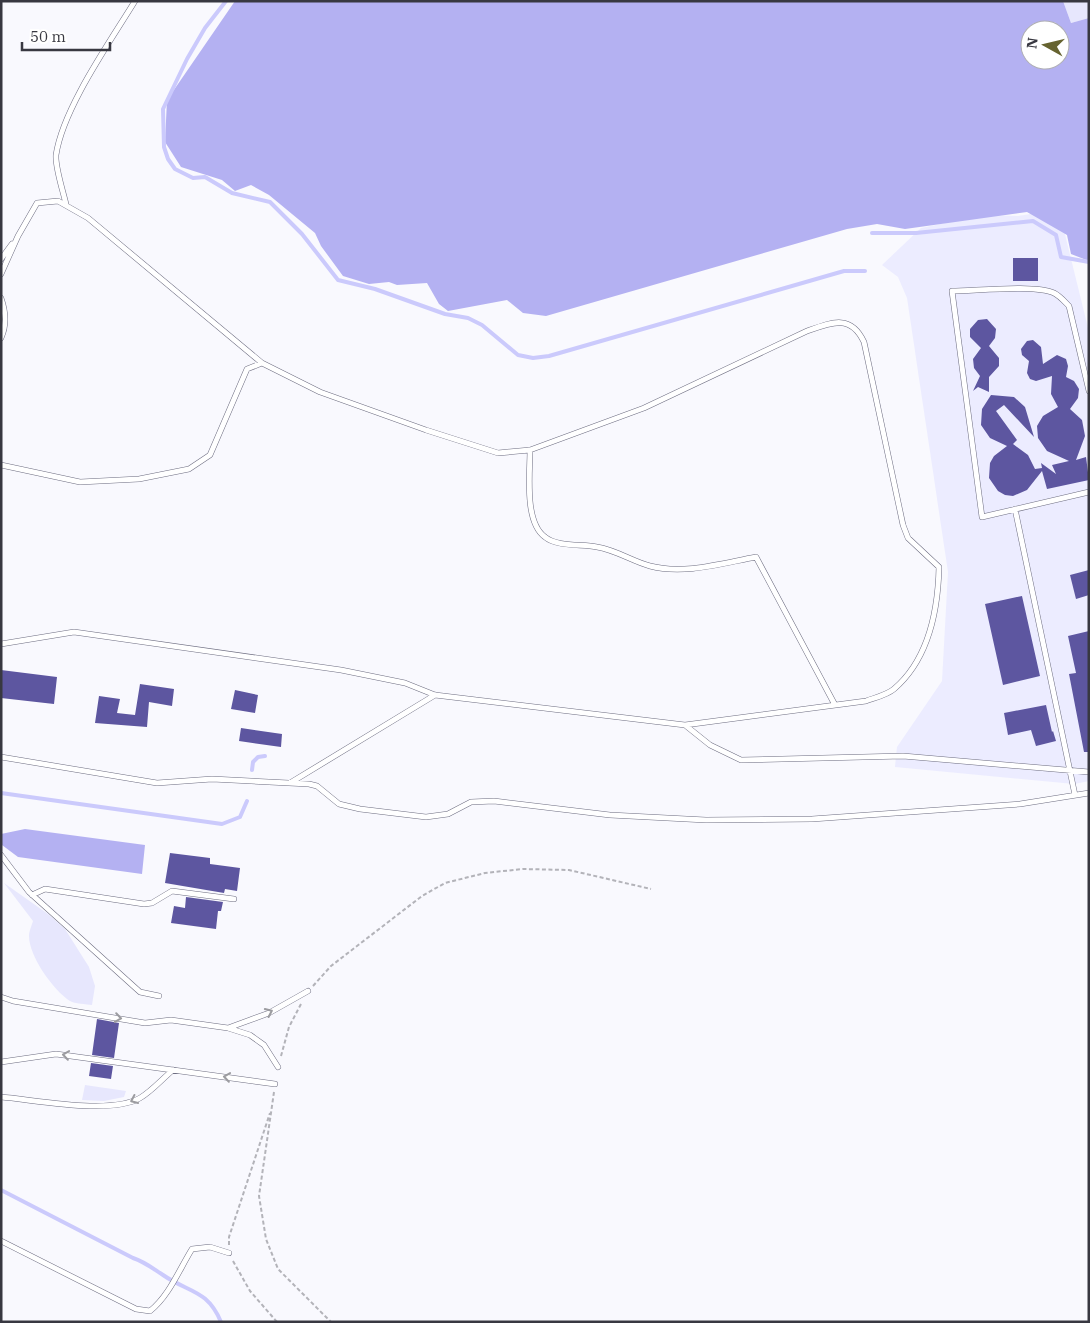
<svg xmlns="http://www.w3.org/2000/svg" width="1090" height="1323" font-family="'IBM Plex Serif',serif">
<rect width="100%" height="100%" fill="#f9f9fe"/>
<path fill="#ececff" d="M1049 211 1060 214 1089 332V781L1074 784 895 767 897 747 942 681 948 572 907 298 898 277 882 265 921 228 984 215 1018 216Z"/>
<path fill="#e7e7fd" d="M1063 1H1089V18L1071 23Z
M4 883 48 914 65 929 89 967 95 986 92 1005C86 1004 75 1004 70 1001 53 990 29 956 29 936 29 931 32 925 33 921Z
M85 1085 126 1091 124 1097 104 1101 82 1100Z"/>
<path fill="#b4b1f2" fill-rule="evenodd" d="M235 1H1063L1071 23 1089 18V261L1071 254 1067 235 1027 212 905 229 877 224 847 229 546 316 523 313 507 300 448 311 439 304 427 283 397 285 389 282 369 284 343 276 321 246 315 233 269 195 251 185 235 191 222 180 181 167 165 142 167 100ZM1030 30H1060V60H1030Z
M25 829 145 845 142 874 18 857 2 845 1 834Z"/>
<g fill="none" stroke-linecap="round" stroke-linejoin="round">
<path stroke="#cbcafc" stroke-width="4" d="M226 1 205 28 187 59 163 109 164 147 168 159 175 169 193 178 205 177 232 193 270 202 302 234 338 280 375 289 445 314 468 318 482 325 518 355 533 358 549 356 844 271H865
M872 233H916L1033 221 1056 235 1061 257 1089 262
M252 770 253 762 258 757 265 756
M1 793 222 824 240 817 247 801
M1 1190 133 1258C145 1262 152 1268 163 1275 189 1293 207 1289 221 1322"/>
</g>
<path fill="#5d56a0" d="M1013 258H1038V281H1013Z
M987 319 996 329 995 338 989 346 999 358V366L989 377V392L978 387 973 391 980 376 974 368 973 359 981 348 970 337V329L978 320Z
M1033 340 1041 347 1043 364 1057 355 1066 359 1068 366 1066 377 1074 381 1079 389 1078 398 1070 409 1082 420 1085 436 1076 460 1086 457 1089 480 1047 489 1042 471 1027 490 1013 496 1005 495 998 491 989 478 990 463 994 456 1007 446 990 438 981 425 982 409 991 395 1014 397 1025 407 1034 437 1004 405 996 411 1017 440 1013 444 1028 455 1035 469 1042 468 1041 463 1056 474 1052 465 1069 461 1047 451 1038 438 1037 426 1043 416 1058 407 1051 394 1052 376 1036 381 1030 379 1027 373 1029 361 1022 355 1021 349 1027 341Z
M1089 570V595L1076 599 1070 575Z
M1022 596 1040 676 1003 685 985 604Z
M1089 631V752H1084L1069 674 1076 673 1068 636Z
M1 670 57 677 54 704 1 698Z
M140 684 174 689 172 706 149 702 147 727 95 723 99 696 120 699 117 713 135 715Z
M235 690 258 695 255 713 231 709Z
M1046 705 1052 732 1053 731 1056 741 1036 746 1031 730 1008 735 1004 713Z
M241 728 282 734 281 747 239 741Z
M170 853 210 858V864L240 868 237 891 225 889 224 893 165 883Z
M186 897 223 902 221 911H218L216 929 171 923 174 906 185 908Z
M97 1019 119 1023 114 1058 92 1055Z
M91 1063 113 1066 111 1079 89 1076Z"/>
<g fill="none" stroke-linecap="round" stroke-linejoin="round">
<g stroke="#6d6d81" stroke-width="6">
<path id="service" d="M66 204C63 191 55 167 56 155 63 108 110 42 135 1
M1 259 12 244
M1 274 18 236 37 203 58 201 88 218 262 363
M1 298C6 312 7 325 1 338
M1089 391 1069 306C1064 301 1060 296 1054 293 1035 284 975 291 952 291L982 517 1089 492
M530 450C530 473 524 522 545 537 557 547 582 544 597 547 616 550 632 561 650 566 684 575 723 563 756 557L835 705
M1 465 80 482 139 479 189 469 210 455 247 369 262 363 320 392 426 430 498 453 530 450 644 408 807 331C832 322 851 314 864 342L903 525 908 538 939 567C938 611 929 659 894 689 887 695 874 698 866 701L685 725
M1015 509 1075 795
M1 644 74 632 341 670 405 683 435 695 685 725 710 745 741 760 903 756 1089 772
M1 757 157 783 212 779 309 784 317 786 339 804 360 809 426 817 448 814 471 802 494 801 610 815 706 820 812 819 1020 804 1089 793
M290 783 435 695
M1 855 29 892 140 992 159 996
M32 895 45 889 144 904 152 903 172 891 234 899
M1 997 13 1001 145 1023 171 1020 228 1028 250 1035 264 1045 278 1067
M228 1028 269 1013 308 991
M1 1062 56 1054 275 1084
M1 1097C37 1100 110 1115 140 1098 152 1091 162 1079 173 1070
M1 1241 136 1309 150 1311C169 1296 179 1270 192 1249L210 1247 229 1253"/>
</g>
<path stroke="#b3b3b9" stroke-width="2" stroke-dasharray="4 2.5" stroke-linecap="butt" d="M313 986 331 966 422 896 445 883 485 873 523 869 569 870 651 889
M281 1056 289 1027 301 1004
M274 1092 259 1196 266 1239 278 1269 331 1322
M229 1245V1237L270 1113
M233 1261 250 1291 277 1322"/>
<use href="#service" stroke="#fff" stroke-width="5"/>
</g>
<defs><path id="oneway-chevron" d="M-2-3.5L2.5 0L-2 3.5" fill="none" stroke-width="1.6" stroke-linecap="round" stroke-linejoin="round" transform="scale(1.25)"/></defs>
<g stroke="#9c9ca0">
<use href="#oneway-chevron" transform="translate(269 1012) rotate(-25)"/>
<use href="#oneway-chevron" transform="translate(118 1018) rotate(9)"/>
<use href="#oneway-chevron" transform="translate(66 1055) rotate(-172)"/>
<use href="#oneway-chevron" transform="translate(227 1077) rotate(-172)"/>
<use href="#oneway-chevron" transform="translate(134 1100) rotate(155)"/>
</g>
<rect width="1090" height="1323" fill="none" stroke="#383841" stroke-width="5"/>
<g transform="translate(1045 45) rotate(278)"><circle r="24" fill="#ffffff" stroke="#afafb3"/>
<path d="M0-4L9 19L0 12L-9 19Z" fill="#666330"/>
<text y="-8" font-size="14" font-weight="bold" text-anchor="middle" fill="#383841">N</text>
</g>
<path d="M22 42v8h88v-8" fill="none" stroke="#383841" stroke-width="2.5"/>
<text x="30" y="42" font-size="15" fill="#383841" stroke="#ffffff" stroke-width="4" paint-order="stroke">50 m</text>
</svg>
